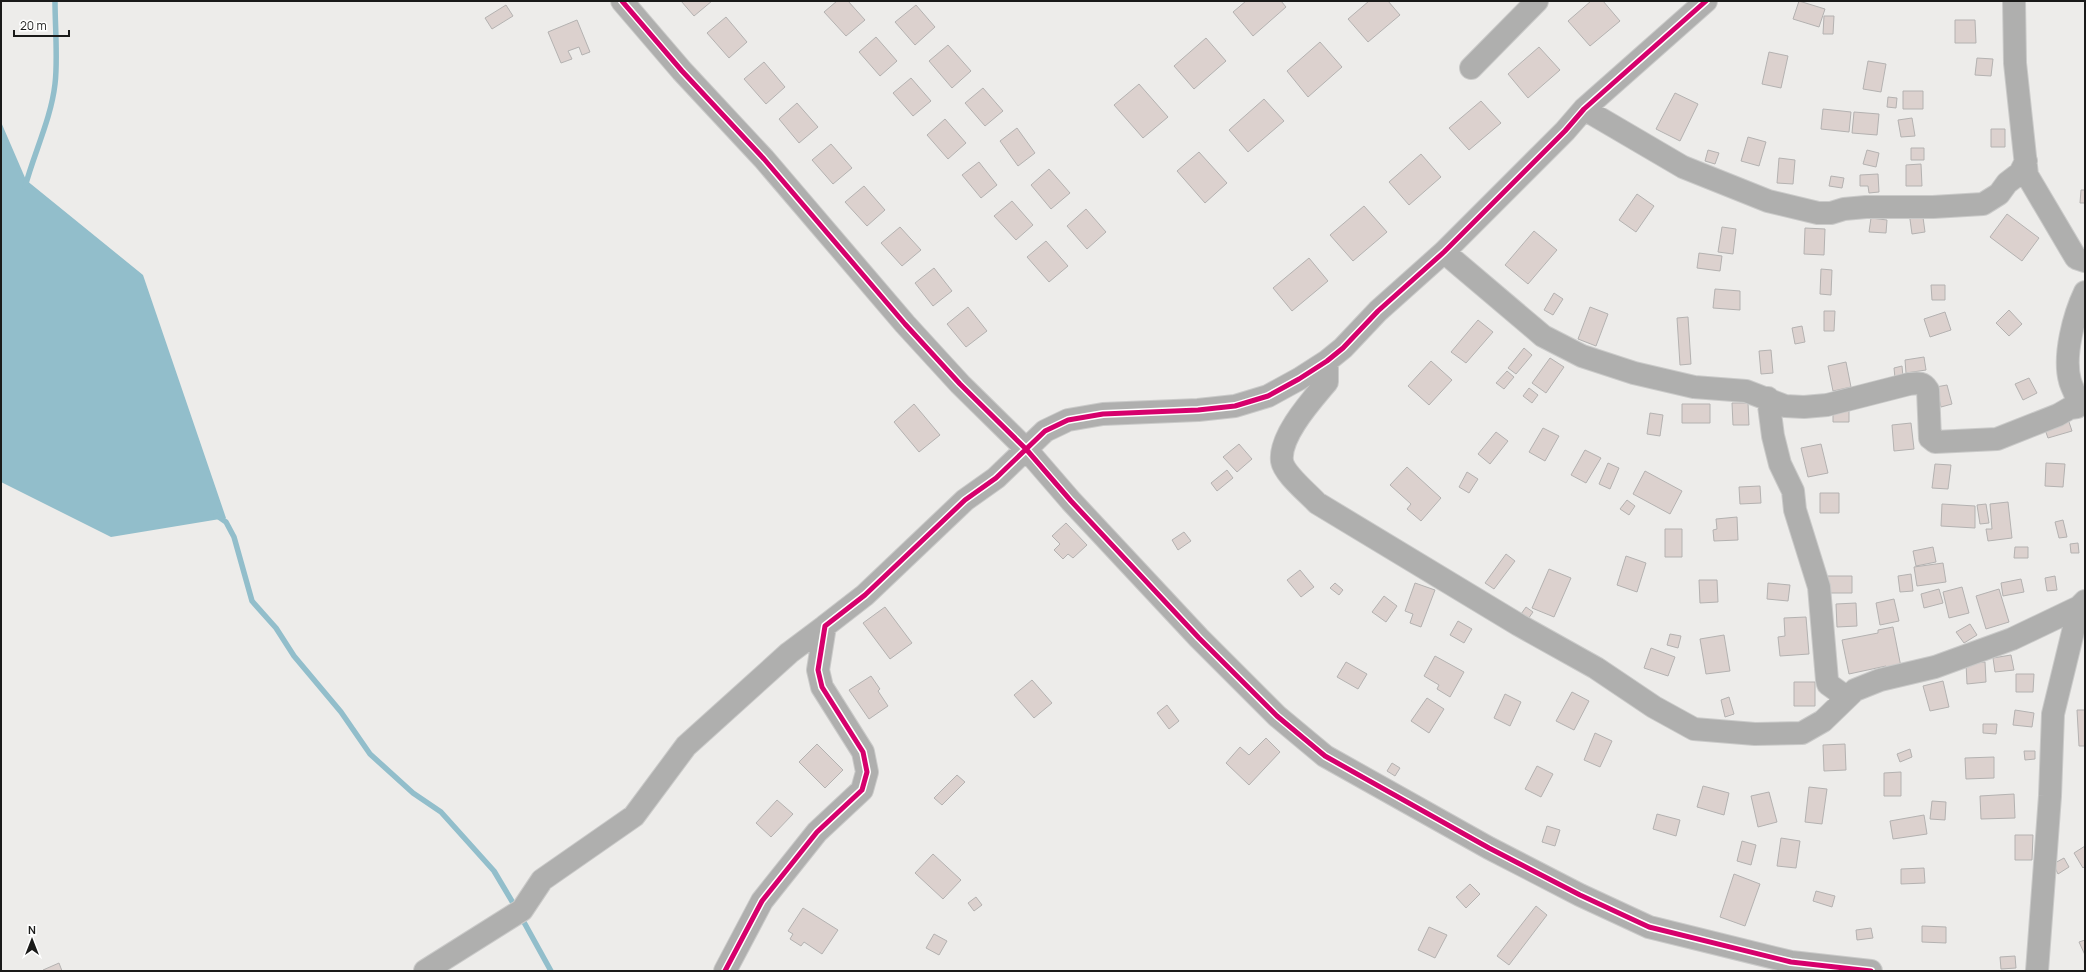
<svg xmlns="http://www.w3.org/2000/svg" width="2086" height="972" font-family="Manrope,sans-serif">
<rect width="100%" height="100%" fill="#edecea"/>
<path fill="#92becb" d="M1 122 26 180 143 275 226 518 111 537 1 482Z"/>
<g fill="none" stroke-linecap="round" stroke-linejoin="round">
<path stroke="#92becb" stroke-width="5.5" d="M25 187C34 153 51 119 55 84 58 60 55 26 55 1
M216 515 226 522 234 537 252 601 276 628 294 656 341 712 370 754 413 793 441 812 494 871 516 908
M520 915 551 971"/>
</g>
<path fill="#dcd1ce" stroke="#b4b2b1" d="M681 1H712L694 16Z
M837 1H848L865 20 846 36 824 12Z
M1246 1H1281L1286 7 1253 36 1233 12Z
M1369 1H1388L1400 15 1368 42 1348 19Z
M1591 1H1603L1620 21 1590 46 1568 21Z
M1799 1 1825 9 1819 27 1793 19Z
M506 5 513 16 492 29 485 18Z
M916 5 935 27 915 45 895 22Z
M1824 16H1834L1833 34H1823Z
M726 17 747 42 729 58 707 33Z
M577 20 590 52 582 55 579 47 568 51 572 59 561 63 548 32Z
M1955 20H1975L1976 43H1955Z
M876 37 897 61 880 76 859 52Z
M1206 38 1226 61 1194 89 1174 66Z
M1320 42 1342 67 1308 97 1287 71Z
M948 45 971 71 952 88 929 61Z
M1539 47 1560 70 1528 98 1508 74Z
M1769 52 1788 56 1781 88 1762 84Z
M1977 58 1993 59 1991 76 1975 75Z
M1868 61 1886 64 1881 92 1863 89Z
M764 62 785 87 766 104 744 79Z
M911 78 931 101 913 116 893 93Z
M1139 84 1168 117 1143 138 1114 105Z
M983 88 1003 111 985 126 965 103Z
M1903 91H1923V109H1903Z
M1675 93 1698 104 1680 141 1656 129Z
M1888 97 1897 98 1896 108 1887 107Z
M1264 99 1284 121 1248 152 1229 130Z
M1481 101 1501 123 1469 150 1449 128Z
M797 103 818 127 799 143 779 119Z
M1823 109 1851 112 1849 132 1821 129Z
M1854 112 1879 114 1877 135 1852 133Z
M1912 118 1915 136 1901 137 1898 120Z
M945 119 966 143 948 159 927 135Z
M1017 128 1035 153 1018 166 1000 141Z
M1991 129H2005V147H1991Z
M1748 137 1766 142 1759 166 1741 161Z
M831 144 852 168 833 184 812 160Z
M1911 148H1924V160H1911Z
M1708 150 1719 153 1715 164 1705 161Z
M1867 150 1879 153 1876 167 1863 164Z
M1199 152 1227 183 1205 203 1177 171Z
M1421 154 1441 177 1409 205 1389 182Z
M1779 158 1795 160 1793 184 1777 183Z
M979 162 997 185 981 198 962 175Z
M1921 164 1922 186H1906V165Z
M1049 169 1070 193 1051 209 1031 185Z
M1878 174 1879 192 1869 193 1868 186H1860V175Z
M1831 176 1844 178 1842 188 1829 186Z
M864 186 885 210 867 226 845 202Z
M2081 190H2085V203H2080Z
M1637 194 1654 206 1636 232 1619 220Z
M1012 201 1033 225 1016 240 994 216Z
M1364 206 1387 232 1353 261 1330 235Z
M1086 209 1106 232 1087 249 1067 226Z
M1922 210 1925 232 1912 234 1909 212Z
M2007 214 2039 238 2022 261 1990 237Z
M1871 218 1887 220 1886 233 1869 232Z
M900 227 921 250 902 266 881 243Z
M1722 227 1736 229 1733 254 1718 252Z
M1805 228 1825 229 1824 255 1804 254Z
M1534 231 1557 250 1528 284 1505 265Z
M1046 241 1068 266 1049 282 1027 257Z
M1699 253 1722 256 1720 271 1697 268Z
M1309 258 1328 281 1292 311 1273 288Z
M934 268 952 291 933 306 915 283Z
M1821 269 1832 270 1831 295 1820 294Z
M1931 285H1945V300H1932Z
M1715 289 1740 291V310L1713 308Z
M1554 293 1563 299 1553 315 1544 310Z
M968 307 987 331 966 347 947 324Z
M1590 307 1608 314 1596 346 1578 339Z
M2009 310 2022 324 2009 336 1996 323Z
M1824 311H1835L1834 331H1824Z
M1945 312 1951 330 1930 337 1924 319Z
M1688 317 1691 364 1680 365 1677 318Z
M1478 320 1493 332 1466 363 1451 352Z
M1802 326 1805 342 1795 344 1792 328Z
M1524 348 1532 355 1516 374 1508 368Z
M1771 350 1773 373 1761 374 1759 351Z
M1924 357 1926 370 1906 373 1905 360Z
M1550 358 1564 367 1546 393 1532 383Z
M1431 361 1452 380 1429 405 1408 386Z
M1846 362 1851 387 1833 391 1828 366Z
M1902 366 1903 377 1895 378 1894 368Z
M1507 371 1514 377 1504 389 1496 383Z
M2029 378 2037 393 2023 400 2015 384Z
M1947 385 1952 404 1941 407 1936 387Z
M1529 388 1538 395 1532 403 1523 396Z
M1732 403H1748L1749 425H1733Z
M914 404 940 435 919 452 894 422Z
M1682 404H1710V423H1682Z
M1849 410V422H1833V411Z
M1650 413 1663 415 1660 436 1647 434Z
M2067 416 2072 431 2048 438 2043 424Z
M1911 423 1914 449 1894 451 1892 425Z
M1543 428 1559 436 1545 461 1529 452Z
M1496 432 1508 441 1490 464 1478 454Z
M1239 444 1252 459 1237 472 1223 457Z
M1821 444 1828 473 1808 477 1801 448Z
M1585 450 1601 458 1586 483 1571 475Z
M1608 463 1619 468 1610 489 1599 484Z
M2046 463 2065 464 2063 487 2045 486Z
M1935 464 1951 465 1948 489 1932 488Z
M1407 467 1441 498 1421 521 1407 509 1411 504 1390 485Z
M1227 470 1233 478 1217 491 1211 483Z
M1645 471 1682 491 1670 514 1633 494Z
M1467 472 1478 479 1469 493 1459 487Z
M1760 486 1761 503 1740 504 1739 487Z
M1820 493H1839V513H1820Z
M1627 500 1635 506 1629 515 1620 509Z
M2008 502 2012 538 1988 541 1986 529H1992L1990 504Z
M1942 504 1975 506V528L1941 526Z
M1986 504 1989 523 1980 524 1977 505Z
M1737 517 1738 540 1714 541 1713 530 1717 529 1716 519Z
M2063 520 2067 537 2059 538 2055 522Z
M1066 523 1087 545 1073 558 1068 554 1063 559 1054 550 1060 544 1052 536Z
M1665 529H1682V557H1665Z
M1184 532 1191 541 1178 550 1172 540Z
M2078 543 2079 553H2071L2070 544Z
M1933 547 1936 562 1916 566 1913 551Z
M2015 547H2028V558H2014Z
M1506 554 1515 561 1494 589 1485 583Z
M1626 556 1646 563 1637 592 1617 585Z
M1943 563 1946 582 1917 586 1914 567Z
M1549 569 1571 578 1554 617 1532 608Z
M1300 570 1314 587 1301 597 1287 580Z
M1911 574 1913 591 1900 592 1898 576Z
M1822 576H1852V593H1822Z
M2055 576 2057 590 2047 591 2045 578Z
M2021 579 2024 592 2003 596 2001 583Z
M1699 580H1717L1718 602 1700 603Z
M1335 583 1343 590 1339 595 1330 588Z
M1415 583 1435 590 1421 627 1410 623 1413 614 1405 611Z
M1768 583 1790 585 1788 601 1767 599Z
M1962 587 1969 613 1949 618 1943 592Z
M1939 589 1943 603 1924 608 1921 594Z
M1999 589 2009 622 1986 629 1976 596Z
M1384 596 1397 606 1386 622 1372 612Z
M1894 599 1899 621 1880 625 1876 603Z
M1856 603 1857 626 1837 627 1836 604Z
M885 607 912 643 890 659 863 623Z
M1526 607 1533 612 1528 619 1521 614Z
M1806 617 1809 654 1780 656 1778 637 1785 636 1784 618Z
M1458 621 1472 629 1464 643 1450 635Z
M1970 624 1977 635 1964 643 1956 632Z
M1893 627 1901 667 1887 670 1886 666 1849 674 1842 640 1878 633V630Z
M1670 634 1681 636 1678 648 1667 645Z
M1724 635 1730 671 1706 674 1700 639Z
M1651 648 1675 657 1668 676 1644 668Z
M2011 655 2014 670 1995 672 1993 658Z
M1435 656 1464 672 1450 697 1437 689 1439 685 1424 676Z
M1346 662 1367 674 1358 689 1337 677Z
M1985 662 1986 682 1967 684 1966 663Z
M2016 674H2034L2033 692H2016Z
M871 676 880 689 878 691 888 706 869 719 849 690Z
M1032 680 1052 703 1034 718 1014 695Z
M1943 681 1949 707 1930 711 1923 686Z
M1794 682H1815V706H1794Z
M1572 692 1589 701 1574 730 1556 721Z
M1505 694 1521 702 1510 726 1494 718Z
M1729 697 1734 714 1725 717 1721 700Z
M1427 698 1444 709 1429 733 1411 721Z
M1167 705 1179 721 1169 729 1157 713Z
M2015 710 2034 713 2032 727 2013 725Z
M2077 710H2085V746H2079Z
M1983 724H1997L1996 734 1983 733Z
M1595 733 1612 741 1600 767 1584 760Z
M1266 738 1280 752 1249 785 1226 763 1240 747 1249 755Z
M817 744 843 770 825 788 799 762Z
M1845 744 1846 770 1824 771 1823 745Z
M1910 749 1912 757 1900 762 1897 754Z
M2024 751H2035V759L2025 760Z
M1994 757V778L1966 779 1965 758Z
M1392 763 1400 768 1395 776 1387 771Z
M1537 766 1553 774 1541 797 1525 789Z
M1901 772V796H1884V773Z
M957 775 965 782 942 805 934 798Z
M1703 786 1729 793 1724 815 1697 807Z
M1809 787 1827 789 1822 824 1805 822Z
M1769 792 1777 822 1758 827 1751 796Z
M2014 794 2015 818 1981 819 1980 796Z
M777 800 793 814 771 837 756 823Z
M1932 801 1946 802 1945 820 1930 819Z
M1657 814 1680 820 1676 836 1653 829Z
M1924 815 1927 834 1893 839 1890 821Z
M1547 826 1560 830 1555 846 1542 842Z
M2015 835H2033L2032 860H2015Z
M1781 838 1800 841 1796 868 1777 866Z
M1742 841 1756 845 1751 865 1737 861Z
M2085 846V866L2083 868 2074 853Z
M933 854 961 880 943 899 915 873Z
M2064 858 2069 867 2058 874 2053 864Z
M1924 868 1925 883 1901 884V869Z
M1734 874 1760 884 1745 926 1720 917Z
M1470 884 1480 894 1466 908 1456 897Z
M1816 891 1835 896 1832 907 1813 901Z
M976 897 982 905 974 911 968 903Z
M1536 906 1547 915 1509 965 1497 956Z
M803 908 838 930 822 954 804 942 801 946 790 939 793 934 788 931Z
M1922 926 1946 927V943L1922 942Z
M1429 927 1447 935 1435 958 1418 950Z
M1871 928 1873 938 1857 940 1856 930Z
M934 934 947 941 939 955 926 948Z
M2085 940V955L2079 942Z
M2015 956 2016 968 2001 969 2000 957Z
M59 963 62 971H43V970Z"/>
<g fill="none" stroke-linecap="round" stroke-linejoin="round">
<g stroke="#cacac9" stroke-width="24">
<path id="minor" d="M622 1 682 71 764 159 905 324 960 384 1026 449 1071 501 1199 638 1277 716 1325 756 1489 848 1580 895 1649 927 1791 962 1871 971
M2014 1 2015 63 2027 175 2076 258 2085 261
M1471 68 1537 1
M1584 109 1683 167 1768 201 1818 213H1831L1844 209 1866 207H1933L1983 204 1999 194 2007 183 2020 173 2026 161
M1444 252 1543 336 1582 356 1634 373 1694 387 1746 391 1785 406 1804 407 1827 405 1909 384C1918 383 1923 382 1928 390L1930 438 1935 442 1997 439 2058 415 2070 408 2077 407C2079 398 2072 389 2070 381 2063 356 2074 315 2085 292
M1327 361V382C1312 400 1279 436 1282 461 1284 474 1308 493 1317 503L1519 625 1596 668 1654 707 1694 729 1755 734 1802 733 1823 721 1855 690 1880 680 1935 667 2012 639 2079 607 2085 601
M1768 398 1773 436 1780 464 1793 491 1795 510 1819 587 1827 680 1828 684 1846 697
M425 971 522 910 542 880 634 816 686 746 789 653 825 626
M725 971 762 901 817 832 862 790 867 772 863 752 822 687 818 670 825 626 865 595 965 500 996 478 1045 431 1068 420 1103 414 1198 410 1235 406 1268 396 1299 379 1327 361 1343 348 1378 311 1444 252 1565 131 1584 109 1706 1
M2037 971 2050 796 2053 714 2079 607"/>
</g>
<use href="#minor" stroke="#afafae" stroke-width="22"/>
<g stroke="#fff" stroke-width="8">
<path id="cycleway" d="M622 1 682 71 764 159 905 324 960 384 1026 449 1071 501 1199 638 1277 716 1325 756 1489 848 1580 895 1649 927 1791 962 1871 971
M725 971 762 901 817 832 862 790 867 772 863 752 822 687 818 670 825 626 865 595 965 500 996 478 1045 431 1068 420 1103 414 1198 410 1235 406 1268 396 1299 379 1327 361 1343 348 1378 311 1444 252 1565 131 1584 109 1706 1"/>
</g>
<use href="#cycleway" stroke="#d6006c" stroke-width="5"/>
</g>
<rect width="2086" height="972" fill="none" stroke="#1a1a19" stroke-width="4"/>
<g transform="translate(32 940)" stroke="#ffffff" stroke-width="3" paint-order="stroke">
<path d="M0-3L7 15L0 10L-7 15Z" fill="#1a1a19"/>
<text y="-6" font-size="11" font-weight="bold" text-anchor="middle" fill="#1a1a19">N</text>
</g>
<path d="M14 30v6h55v-6" fill="none" stroke="#1a1a19" stroke-width="2"/>
<text x="20" y="30" font-size="12" fill="#1a1a19" stroke="#ffffff" stroke-width="3" paint-order="stroke">20 m</text>
</svg>
